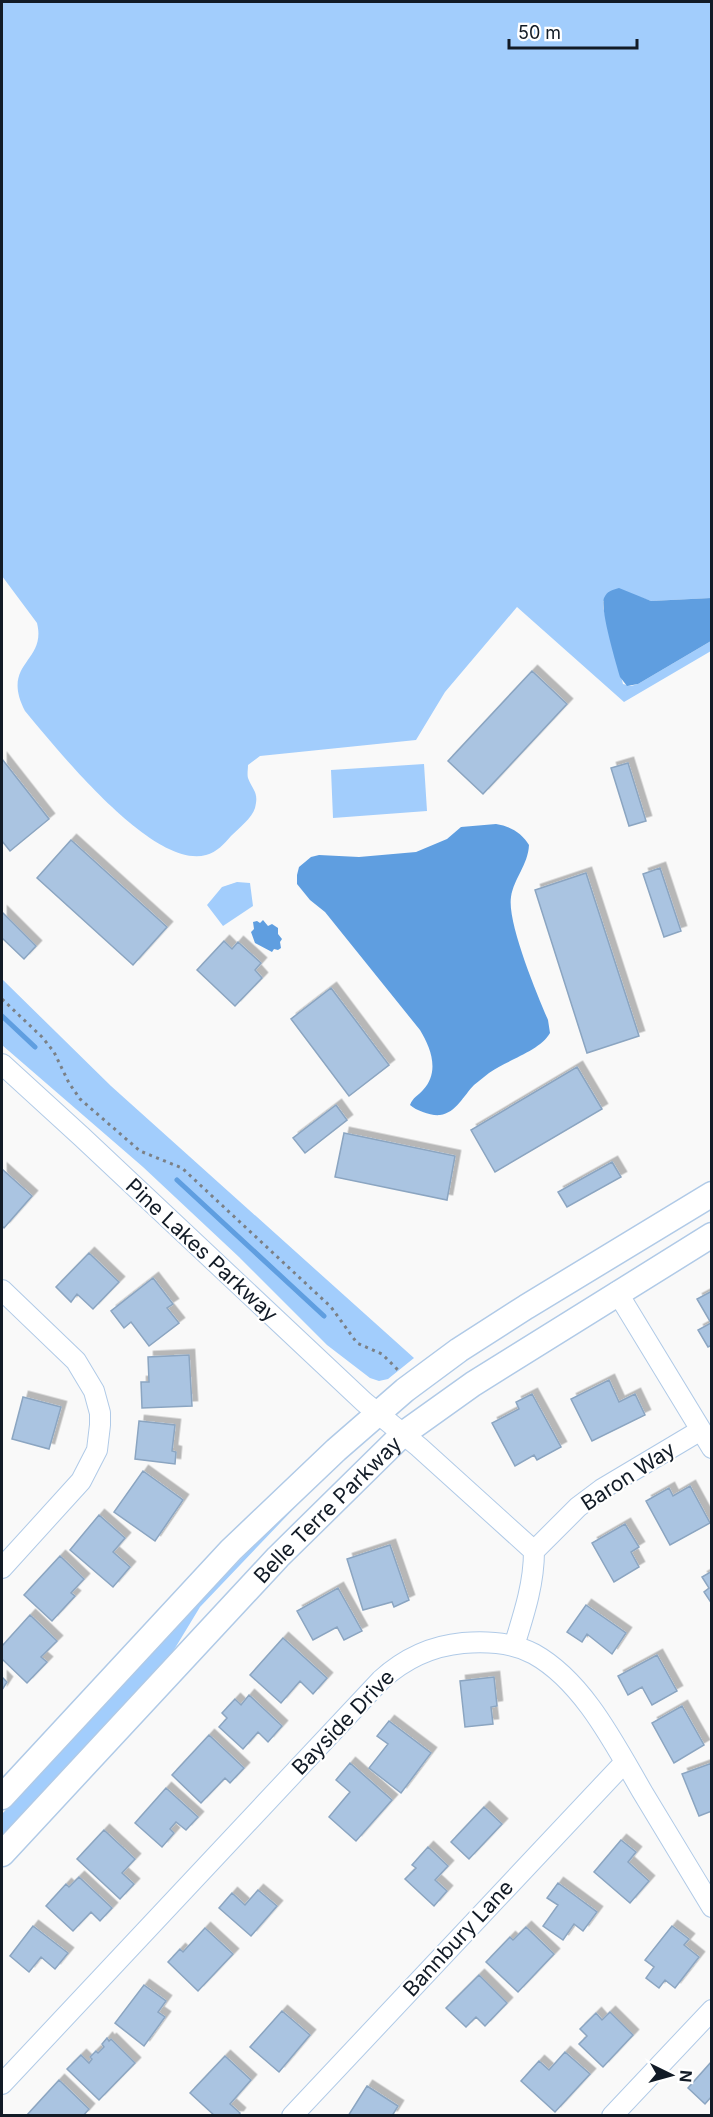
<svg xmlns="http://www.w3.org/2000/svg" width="713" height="2117" font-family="Inter,sans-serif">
<defs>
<filter id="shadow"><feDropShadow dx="5.5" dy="-5.5" stdDeviation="0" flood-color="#0004"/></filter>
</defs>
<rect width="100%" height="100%" fill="#f9f9f9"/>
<path fill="#a2cdfc" d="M2 2H711V598L651 601 630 594 603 601V607L623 684 631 686 638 684 711 641V651L624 702 517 607 445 692 416 740 260 756 248 765C248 769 247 775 248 778 253 791 259 792 255 808 252 818 239 828 231 836 224 844 217 852 206 855 153 870 56 748 25 711 0 662 47 663 37 623L2 576Z
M424 764 427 811 333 818 331 770Z
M237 882 250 883 253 906 223 926 207 905 222 887Z
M2 979 111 1086 414 1358 388 1379 379 1381 370 1378 327 1345 239 1257 143 1167 2 1045Z
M319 1478 321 1480 200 1607 169 1658 2 1838V1814L176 1626Z"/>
<path fill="#5f9ee0" d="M619 588 651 601 711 598V641L638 684 627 686 620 677C616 663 600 610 604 598 607 591 612 590 619 588Z
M496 824C510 826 522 833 529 845 528 865 514 878 511 897 507 923 537 994 548 1020L550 1033C540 1051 507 1060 489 1073 484 1077 479 1081 474 1085 464 1095 456 1113 440 1115 431 1116 417 1111 410 1105 413 1097 418 1096 423 1090 440 1072 431 1048 420 1030L325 912 310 900 297 884V875L299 867 311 857 319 855 359 857 416 852 447 839 461 827Z
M263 920 268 926 272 924 278 928V934L282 939 280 942 281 948 278 950 274 949 272 952 255 943 251 932 254 929 253 922 257 921 260 923Z"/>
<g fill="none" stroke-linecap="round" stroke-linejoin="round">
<path stroke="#5f9ee0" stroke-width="5" d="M2 1016 35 1047
M177 1180 324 1316"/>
</g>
<path fill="#aac4e1" stroke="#8ba5c1" stroke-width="1.5" filter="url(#shadow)" d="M532 671 567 704 483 794 448 761Z
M2 759 49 819 10 851 2 841Z
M628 763 646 821 629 826 611 768Z
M71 840 167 927 133 965 37 878Z
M660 868 681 931 664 937 643 874Z
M586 873 639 1036 587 1053 535 890Z
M2 912 36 946 24 959 2 938Z
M224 941 232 949 238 942 261 963 255 970 262 978 235 1006 197 970Z
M331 988 389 1065 349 1096 291 1019Z
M577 1067 602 1109 495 1172 471 1130Z
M336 1105 347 1120 305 1153 293 1138Z
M344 1133 455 1156 447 1200 335 1177Z
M612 1162 621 1177 567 1207 558 1192Z
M2 1169 32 1196 4 1228 2 1226Z
M89 1253 119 1282 93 1309 77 1294 71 1302 56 1287Z
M153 1278 173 1304 167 1308 179 1323 149 1346 131 1322 124 1328 111 1311Z
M712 1291V1345L708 1347 698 1330 711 1323 697 1299Z
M189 1355 192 1406 142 1408 141 1382H149L148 1357Z
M609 1380 619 1402 635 1394 645 1415 592 1441 571 1399Z
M532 1394 561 1447 537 1460 534 1455 515 1466 492 1423 519 1409 516 1402Z
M23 1397 61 1407 49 1449 12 1439Z
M139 1421 175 1425 172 1451 176 1452 175 1464 135 1459Z
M143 1471 183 1500 155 1541 114 1512Z
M690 1486 710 1523 670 1545 646 1501 669 1488 673 1496Z
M99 1515 125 1538 113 1552 130 1567 113 1587 70 1550Z
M625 1524 639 1547 631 1552 639 1567 614 1582 592 1543Z
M390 1545 409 1600 394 1607 392 1602 363 1610 347 1559Z
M60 1556 84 1579 71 1593 75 1596 52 1621 24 1595Z
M712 1571V1604L704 1592 709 1588 702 1577Z
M338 1588 362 1631 344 1640 337 1627 313 1640 297 1611Z
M586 1605 626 1633 612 1654 587 1634 582 1642 567 1632Z
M30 1615 57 1641 41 1657 47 1662 27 1683 2 1659V1646Z
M283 1638 327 1678 313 1694 300 1681 281 1703 250 1675Z
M657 1655 677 1691 652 1705 642 1687 628 1695 618 1676Z
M2 1677 7 1682 2 1690Z
M494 1677 497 1706 491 1707 493 1724 465 1727 460 1681Z
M249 1695 282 1726 268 1742 258 1732 243 1749 219 1727 227 1718 222 1713 235 1699 241 1705Z
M682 1706 704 1745 674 1763 652 1723Z
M389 1721 431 1753 401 1793 369 1768 388 1744 377 1736Z
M209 1735 244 1768 230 1783 225 1778 201 1803 172 1775Z
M350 1763 392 1800 356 1841 329 1817 350 1792 336 1780Z
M712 1763V1811L699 1816 682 1774Z
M166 1788 198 1817 186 1830 176 1822 170 1829 174 1833 162 1847 135 1823Z
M484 1807 502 1824 469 1859 451 1842Z
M104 1830 135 1859 122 1873 134 1884 120 1899 77 1859Z
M621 1840 636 1852 628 1862 649 1881 630 1903 594 1872Z
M428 1847 448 1866 435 1880 447 1891 434 1906 405 1879 416 1868 412 1865Z
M79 1877 112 1908 100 1921 91 1912 73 1931 46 1906 66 1884 69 1887Z
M558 1883 597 1912 583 1931 574 1924 563 1940 543 1926 558 1905 547 1898Z
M258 1890 277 1906 251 1936 219 1908 232 1893 245 1905Z
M33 1926 68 1953 55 1969 41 1957 29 1972 10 1956Z
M672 1926 689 1939 684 1945 699 1957 675 1988 665 1980 659 1988 646 1978 654 1967 645 1960Z
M526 1927 554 1954 518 1992 486 1962 510 1937 513 1940Z
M205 1928 233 1954 198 1991 168 1962 180 1949 183 1952Z
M479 1975 507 2003 485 2026 476 2017 466 2027 446 2008Z
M144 1985 166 2001 158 2012 165 2017 144 2046 115 2023Z
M282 2011 310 2035 279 2072 250 2047Z
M610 2012 633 2035 603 2067 579 2044 587 2036 580 2029 596 2013 602 2020Z
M107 2038 109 2041 111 2039 135 2063 99 2100 67 2069 81 2055 89 2063 92 2059 90 2057 96 2051 98 2053 104 2047 102 2044Z
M565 2052 590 2074 555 2112 521 2081 539 2061 549 2070Z
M225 2056 251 2080 230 2104 240 2113 238 2116H215L190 2093Z
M712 2061V2096L705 2104 688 2088Z
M59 2080 89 2109 83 2116H26Z
M367 2086 398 2106 392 2116H348Z"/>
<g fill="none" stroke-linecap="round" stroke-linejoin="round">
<g stroke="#b0cae7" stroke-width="22">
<path id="minor" d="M2 1064 82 1137 364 1402 419 1447 534 1551C534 1584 524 1614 514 1646
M2 1290 76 1361 94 1391 100 1413V1425L97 1450 81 1481 2 1568
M617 1292 712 1448
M534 1551 578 1507 602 1489 701 1430
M2 2084 381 1680C404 1659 431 1646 463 1643 487 1641 512 1642 534 1654 584 1682 615 1745 643 1793 666 1831 689 1869 712 1907
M292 2116 625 1762
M612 2116 712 2010"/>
</g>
<g stroke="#b0cae7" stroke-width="27">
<g id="major">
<path d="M2 1797 231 1550 336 1450 405 1390 459 1350 526 1307 712 1194"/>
<path id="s1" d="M2 1854 278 1557 403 1434 473 1384 712 1235"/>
</g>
</g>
<path stroke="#7b8086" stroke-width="3" stroke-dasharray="3 4.5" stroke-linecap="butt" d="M2 999 42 1037 54 1052 69 1083 80 1099 140 1151 182 1168 331 1307 357 1343 382 1354 399 1371"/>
<use href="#minor" stroke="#fff" stroke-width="20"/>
<use href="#major" stroke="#fff" stroke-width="24"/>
</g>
<g text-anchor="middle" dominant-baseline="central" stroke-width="4.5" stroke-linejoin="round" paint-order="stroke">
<g font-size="21" fill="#121b26" stroke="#fff">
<text transform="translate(202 1250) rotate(43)">Pine Lakes Parkway</text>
<text transform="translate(628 1476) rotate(-33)">Baron Way</text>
<text stroke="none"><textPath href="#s1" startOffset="474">Belle Terre Parkway</textPath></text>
<text transform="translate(343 1722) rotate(-46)">Bayside Drive</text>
<text transform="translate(458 1938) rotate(-47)">Bannbury Lane</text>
</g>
</g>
<rect width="713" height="2117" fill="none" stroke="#121b26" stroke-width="6"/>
<g transform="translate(671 2075) rotate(95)" stroke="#ffffff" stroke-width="4.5" paint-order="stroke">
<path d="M0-4.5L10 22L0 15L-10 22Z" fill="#121b26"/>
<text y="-9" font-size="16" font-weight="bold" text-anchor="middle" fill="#121b26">N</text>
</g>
<path d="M509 39v9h128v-9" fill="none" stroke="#121b26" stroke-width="3"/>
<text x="518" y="39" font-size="18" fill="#121b26" stroke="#ffffff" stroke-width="4.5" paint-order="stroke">50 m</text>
</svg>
